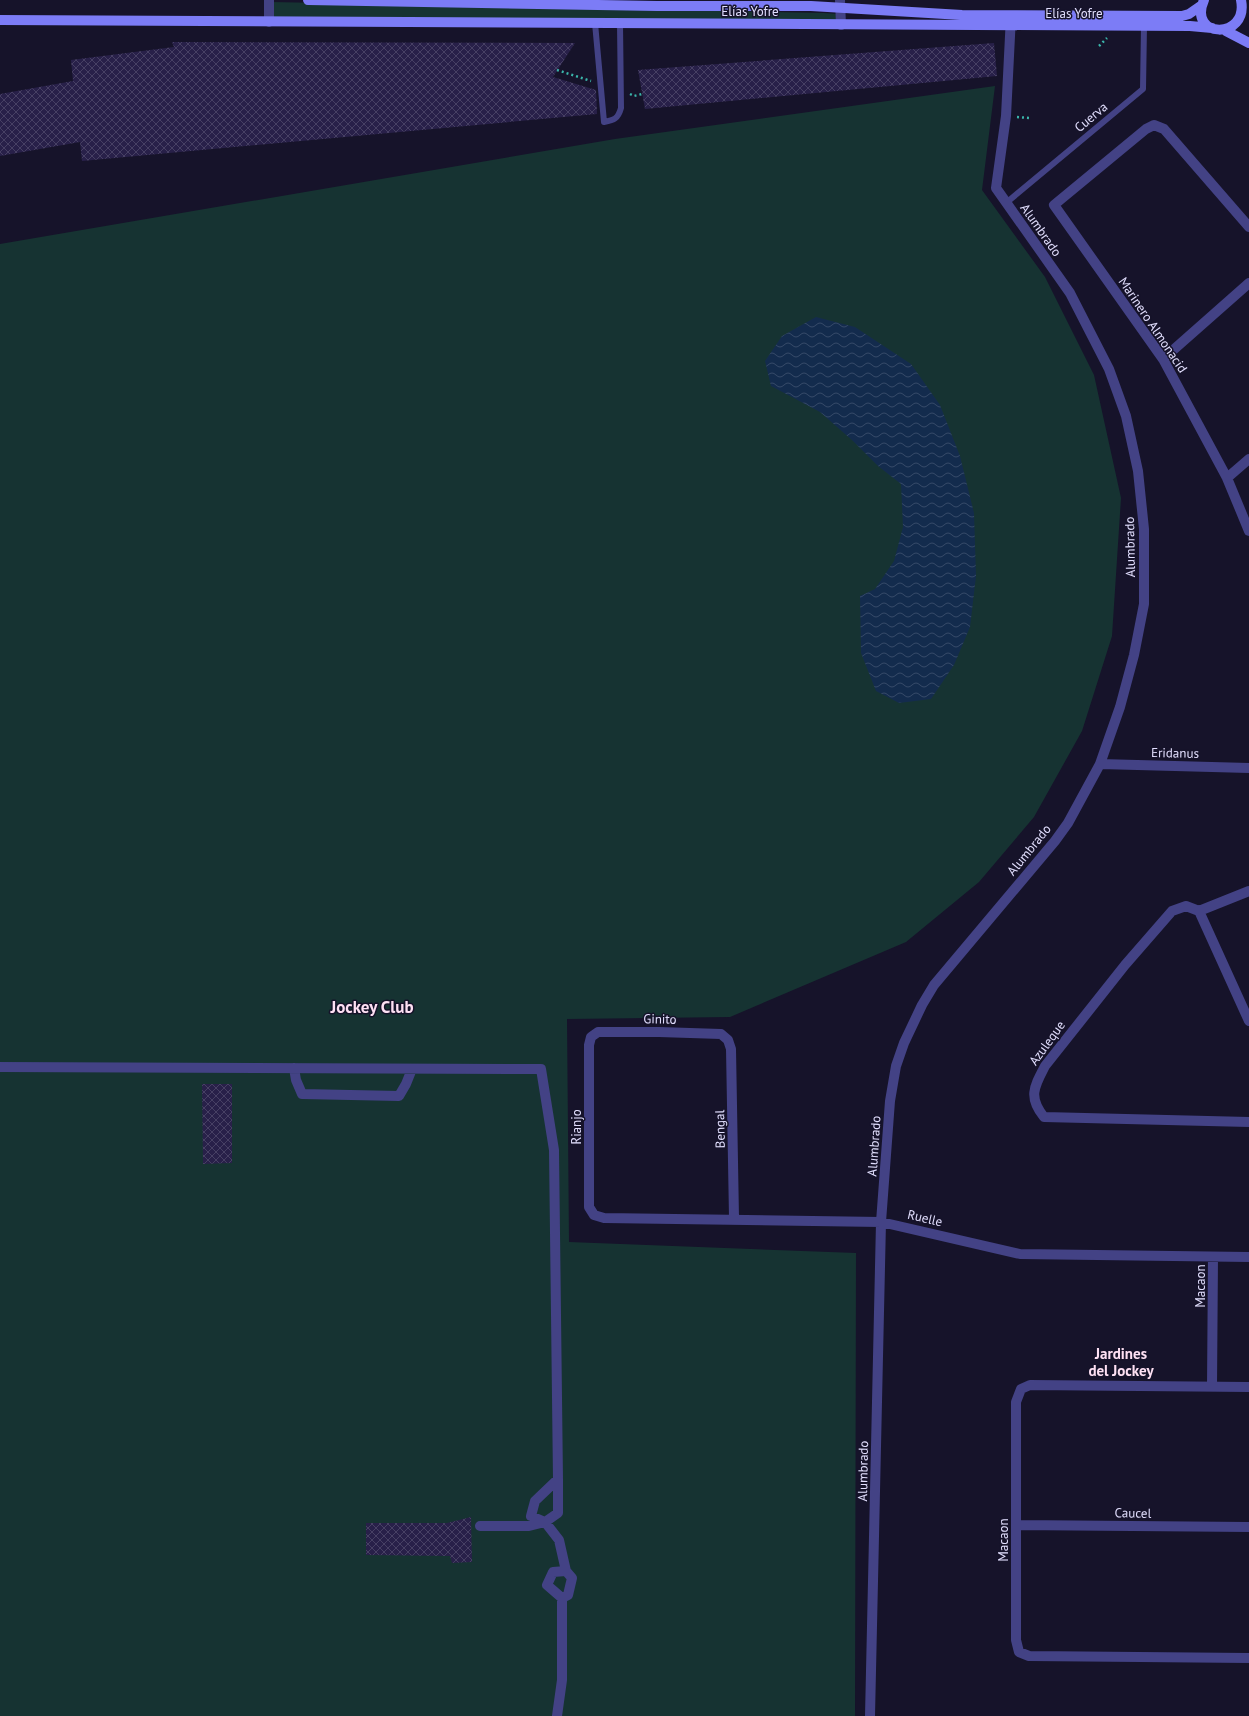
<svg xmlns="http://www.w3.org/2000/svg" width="1249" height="1716" font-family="'PT Sans',sans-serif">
<defs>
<pattern id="water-waves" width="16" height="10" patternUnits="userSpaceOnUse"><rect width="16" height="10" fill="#132b4d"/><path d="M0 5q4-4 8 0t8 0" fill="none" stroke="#354968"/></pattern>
<pattern id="building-cross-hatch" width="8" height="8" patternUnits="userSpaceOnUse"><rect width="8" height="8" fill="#282049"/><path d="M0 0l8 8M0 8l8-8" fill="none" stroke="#474064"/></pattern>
</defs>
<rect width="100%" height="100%" fill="#16132a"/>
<path fill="#163332" d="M271 2 824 13 839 14 840 23 271 20Z
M995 86 982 190 1045 277 1094 375 1121 498 1112 636 1082 731 1034 817 979 882 906 942 730 1017 567 1019 569 1242 856 1253 855 1716H0V244L615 139Z"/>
<path fill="url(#water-waves)" d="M816 317 855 327 911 364 940 405 960 456 974 513 976 576 970 627 954 665 931 699 899 703 876 691 861 653 860 596 875 589 894 561 903 527 901 484 878 466 853 441 820 412 771 386 765 361 782 336Z"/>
<path fill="url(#building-cross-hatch)" d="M172 42 575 43 553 77 596 90 597 114 82 161 80 142 0 156V94L73 81 71 60 174 47Z
M994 43 997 76 645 109 638 70Z
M202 1084H232V1163L203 1164Z
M471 1517 472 1562 452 1563 450 1556 366 1555V1523H447Z"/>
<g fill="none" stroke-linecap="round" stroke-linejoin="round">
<path stroke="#3ab5aa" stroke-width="2.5" stroke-dasharray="2 3" stroke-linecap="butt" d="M1099 46 1107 38
M557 70 591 81
M630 94 634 96 642 94
M1017 117 1030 118"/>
<path stroke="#434285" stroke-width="6" d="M595 23 604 122C614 120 618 119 621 108L620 24
M1006 203 1143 89 1144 26"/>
<path stroke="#434285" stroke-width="10" d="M269 0V22
M840 0 841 25
M1249 227 1164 129 1154 125 1146 129 1054 205 1163 359 1227 478 1249 531
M1163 359 1249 283
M1227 478 1249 459
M1100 764 1249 768
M1249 891 1199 911 1186 906 1172 911 1125 965 1045 1066C1034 1087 1028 1097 1044 1117L1249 1122
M1199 911 1249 1021
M0 1067 541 1069 554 1150 558 1479V1513L545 1522 531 1516 535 1501 558 1479
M294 1068 296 1080 302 1094 399 1096 406 1084 412 1069
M734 1218 731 1049 728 1040 721 1034 659 1032H598L591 1037 589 1045V1207L594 1215 604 1218 881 1222 1020 1254 1249 1257
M1212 1387 1213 1257
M1249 1387 1030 1385 1021 1389 1016 1402V1640L1019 1652 1029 1656 1249 1658
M1016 1525 1249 1527
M480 1526H529L545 1522 559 1540 566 1571 572 1578 568 1595 562 1598 547 1585 553 1572 566 1571
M557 1716 562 1680V1598
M870 1716 881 1222 890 1101 896 1066 904 1043 922 1005 934 985 1055 841 1068 823 1100 764 1120 707 1134 655 1144 604V529L1138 471 1126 416 1109 369 1070 293 996 188 1006 116 1011 16"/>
<path stroke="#7c7cf6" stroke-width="10" d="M308 0 657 6H811L962 15 1182 16 1189 14 1202 5
M1204 0C1187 39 1249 40 1241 0
M0 20 1190 26 1212 28
M1226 31 1249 43"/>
</g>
<g text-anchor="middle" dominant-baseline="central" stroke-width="3" stroke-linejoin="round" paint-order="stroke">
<g font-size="13" fill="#e1defd" stroke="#16132a">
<text x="750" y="11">Elías Yofre</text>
<text x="1074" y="13">Elías Yofre</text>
<text transform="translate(1091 117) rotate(-40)">Cuerva</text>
<text transform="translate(1041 230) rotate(55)">Alumbrado</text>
<text transform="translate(1153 325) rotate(56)">Marinero Almonacid</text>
<text transform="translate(1130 547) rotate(-91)">Alumbrado</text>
<text transform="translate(1175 753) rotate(1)">Eridanus</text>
<text transform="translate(1029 850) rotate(-51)">Alumbrado</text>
<text transform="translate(660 1019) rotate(1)">Ginito</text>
<text transform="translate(1047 1043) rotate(-54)">Azuleque</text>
<text transform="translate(576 1127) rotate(-90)">Rianjo</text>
<text transform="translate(720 1129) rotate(-91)">Bengal</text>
<text transform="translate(874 1146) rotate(-86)">Alumbrado</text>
<text transform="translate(925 1218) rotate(13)">Ruelle</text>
<text transform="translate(1200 1286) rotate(-90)">Macaon</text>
<text transform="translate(863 1471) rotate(-89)">Alumbrado</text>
<text transform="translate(1133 1513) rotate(1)">Caucel</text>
<text transform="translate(1003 1540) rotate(-90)">Macaon</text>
</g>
<g font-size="15" font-weight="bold" fill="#fde0f3" stroke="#16132a">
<text x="1121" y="1353">Jardines<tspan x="1121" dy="17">del Jockey</tspan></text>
</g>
<g font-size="17" font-weight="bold" fill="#fde0f3" stroke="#16132a">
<text x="372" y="1007">Jockey Club</text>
</g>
</g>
</svg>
